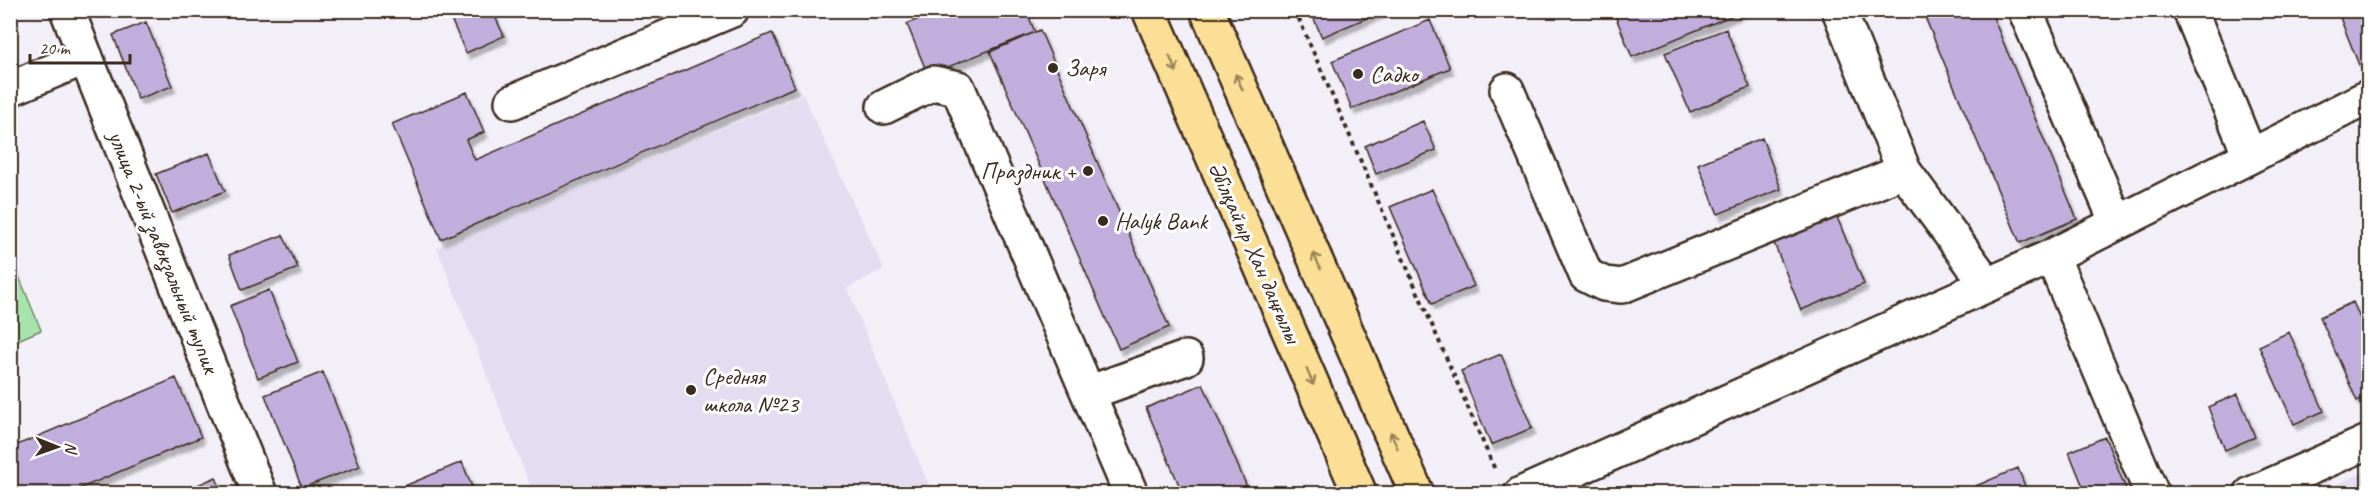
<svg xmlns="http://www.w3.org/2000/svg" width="2379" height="504" font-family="Caveat,sans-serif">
<defs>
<filter id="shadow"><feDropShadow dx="3.5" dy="6" stdDeviation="1.5" flood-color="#0004"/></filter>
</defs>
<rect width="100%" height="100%" fill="#f3eff8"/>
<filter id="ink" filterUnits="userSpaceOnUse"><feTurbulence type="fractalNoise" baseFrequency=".0167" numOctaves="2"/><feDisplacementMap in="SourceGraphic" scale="12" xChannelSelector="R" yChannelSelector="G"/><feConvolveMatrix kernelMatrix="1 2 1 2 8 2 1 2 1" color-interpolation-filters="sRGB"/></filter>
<g filter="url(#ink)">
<path fill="#e4dcf0" d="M803 95 884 269 847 288 932 493H533L437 248Z
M2368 471V493H2315Z"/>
<path fill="#a5e4ac" stroke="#708765" stroke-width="1.5" d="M11 257 41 330 11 343H10Z"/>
<path fill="#c2aedd" stroke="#3b2a1e" stroke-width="1.5" filter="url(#shadow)" d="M447 10H492L504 36 466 53Z
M939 10H1026L1035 32 928 75 907 24Z
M1310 10H1385L1322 37Z
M1613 10H1745L1632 57Z
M1922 10H1990L2077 219 2020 243Z
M2337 10H2368V61L2359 65Z
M1430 20 1450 68 1352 109 1332 61Z
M146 22 172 86 138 99 113 35Z
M1726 29 1750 87 1690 112 1665 53Z
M1040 30 1169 327 1119 349 990 52Z
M772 33 795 87 441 239 392 124 467 92 484 132 466 140 475 160Z
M1423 121 1436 150 1376 174 1365 146Z
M1762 138 1781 189 1718 214 1698 164Z
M209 153 225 191 172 213 156 174Z
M1432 189 1474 286 1432 304 1390 207Z
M1837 217 1864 284 1801 310 1774 243Z
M283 235 298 268 242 290 229 255Z
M269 290 298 362 258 378 230 306Z
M2353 302 2368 337V396L2357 401 2320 317Z
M2289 332 2324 411 2294 424 2259 346Z
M1501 354 1532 428 1491 445 1461 371Z
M323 372 360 466 302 488 265 395Z
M176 378 201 437 67 494H10V448Z
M1203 384 1250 494H1183L1146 408Z
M2238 394 2255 437 2225 450 2208 407Z
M2105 437 2128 494H2086L2069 452Z
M462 462 475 494H396L395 490Z
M2018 468 2028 494H1957Z
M216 477 222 494H177Z"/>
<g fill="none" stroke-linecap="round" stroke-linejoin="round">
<g stroke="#3b2a1e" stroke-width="38">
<path id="minor" d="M67 10 260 494
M1839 10 1904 171 1987 284
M2025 10 2117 223
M2190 10 2250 156
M10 89 86 57
M1507 90 1586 275 1604 284 1622 286 1904 171
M512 102 732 10
M884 107 933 83 958 88 1088 393
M2052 256 2152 494
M1131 494 1088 393 1186 358
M1521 494 2052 256 2368 97
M2251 494 2368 442"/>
</g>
<g stroke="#3b2a1e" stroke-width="38">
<path id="major" d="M1149 10 1360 494
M1207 10 1417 494"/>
</g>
<path stroke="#3b2a1e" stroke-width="4" stroke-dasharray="4.5 4.5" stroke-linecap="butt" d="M1295 10 1496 472"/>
<use href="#minor" stroke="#fff" stroke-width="33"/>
<use href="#major" stroke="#fbdf96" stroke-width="33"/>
</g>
<defs><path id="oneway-shaft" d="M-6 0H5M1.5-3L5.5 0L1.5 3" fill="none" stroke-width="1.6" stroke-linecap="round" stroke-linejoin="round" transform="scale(1.5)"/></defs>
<g stroke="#9b845a">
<use href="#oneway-shaft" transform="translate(1173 64) rotate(66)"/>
<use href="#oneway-shaft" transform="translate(1239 82) rotate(-114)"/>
<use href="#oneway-shaft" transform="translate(1317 261) rotate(-114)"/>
<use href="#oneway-shaft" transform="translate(1310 377) rotate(67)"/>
<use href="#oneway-shaft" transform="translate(1394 440) rotate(-113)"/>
</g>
</g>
<g fill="#3b2a1e" stroke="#fff" stroke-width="2">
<circle cx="1053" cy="68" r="6"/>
<circle cx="1358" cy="74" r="6"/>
<circle cx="1088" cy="171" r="6"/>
<circle cx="1103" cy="221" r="6"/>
<circle cx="691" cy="390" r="6"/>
</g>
<g text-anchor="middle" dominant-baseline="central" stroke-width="6" stroke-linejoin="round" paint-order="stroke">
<g font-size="24" fill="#3b2a1e" stroke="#fff" text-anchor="start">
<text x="1065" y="68">Заря</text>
<text x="1370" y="74">Садко</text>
<text x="1076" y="171" text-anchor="end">Праздник +</text>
<text x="1115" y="221">Halyk Bank</text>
<text x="703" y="376">Средняя<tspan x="703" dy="28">школа №23</tspan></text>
</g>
<g font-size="24" fill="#3b2a1e" stroke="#fff">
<text transform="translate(164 252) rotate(68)">улица 2-ый завокзальный тупик</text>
<text transform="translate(1255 252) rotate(66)">Әбілқайыр Хан даңғылы</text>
</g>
</g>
<rect width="2379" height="504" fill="none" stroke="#fff" stroke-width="36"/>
<rect x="18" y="18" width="2343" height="468" fill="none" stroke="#3b2a1e" stroke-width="2" filter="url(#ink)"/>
<g transform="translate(57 447) rotate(91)" stroke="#ffffff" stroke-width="4.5" paint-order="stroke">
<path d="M0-4.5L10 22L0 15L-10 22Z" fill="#3b2a1e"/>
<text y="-9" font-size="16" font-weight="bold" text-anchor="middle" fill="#3b2a1e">N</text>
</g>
<path d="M30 54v9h100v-9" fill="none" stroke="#3b2a1e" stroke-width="3"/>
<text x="39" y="54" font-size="18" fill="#3b2a1e" stroke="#ffffff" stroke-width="4.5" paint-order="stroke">20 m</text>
</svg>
